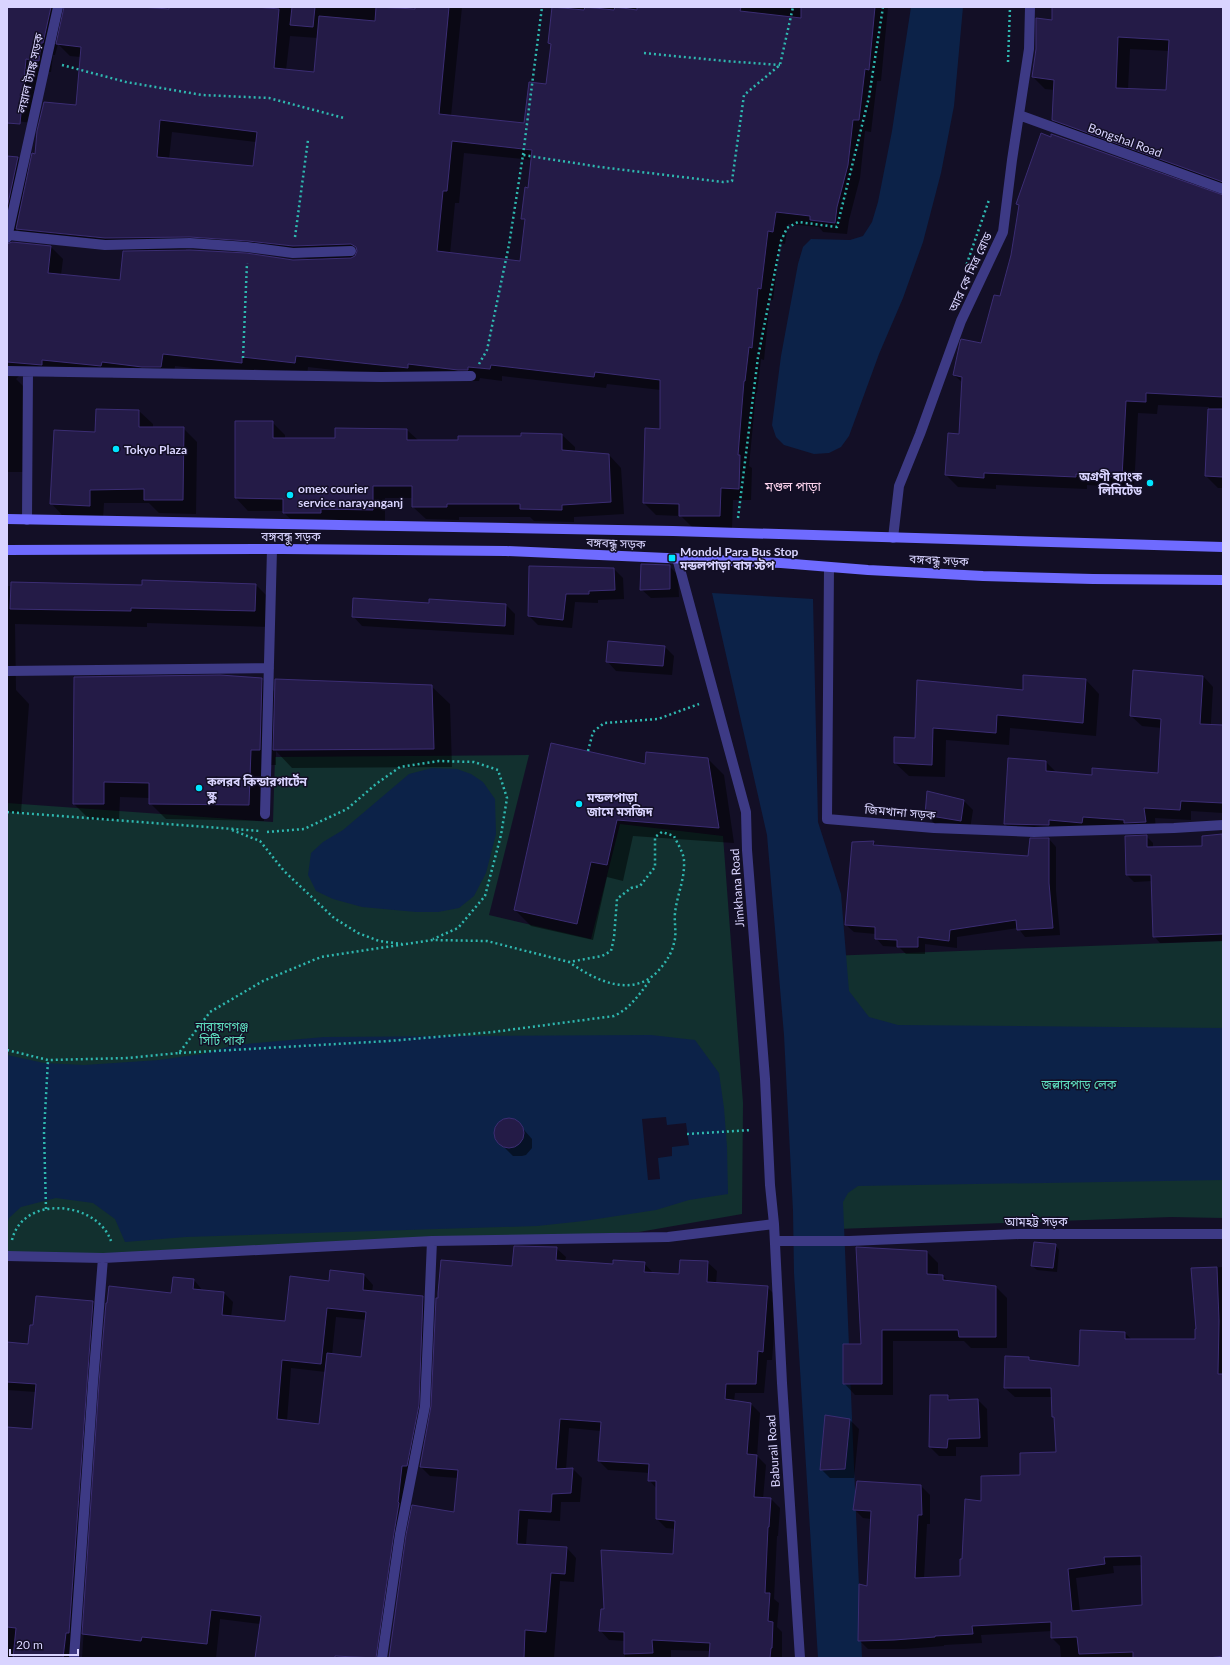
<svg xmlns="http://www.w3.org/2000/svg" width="1230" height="1665" font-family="Lato,'Noto Sans Bengali',sans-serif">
<rect width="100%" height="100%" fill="#130f26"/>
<path fill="#12302f" d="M529 755 489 915 591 939 620 824 723 836 743 1103 742 1214 639 1232 89 1256 7 1253V803L273 822 275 757Z
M1223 941V1218L1171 1217 837 1229 828 956Z"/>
<path fill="#0c2248" d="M911 7H963L954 106 941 173 923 242 903 298 879 354 849 436 841 447 829 453 814 454 784 445 776 437 772 425 781 356 798 264 803 247 811 239 850 240 863 236 872 222 878 202 892 131Z
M712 593 813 599 818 822 841 894 849 991 869 1017 898 1025 1223 1028V1180L858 1186 848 1193 843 1202 862 1658H818L794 1273 793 1211 784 1035 767 835Z
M432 768 457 769 471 774 483 782 495 799 496 834 486 873 474 896 459 908 438 912H416L362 907 333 899 316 891 308 875 311 853 323 842 343 830 409 774Z
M651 1035 695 1040 719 1073 724 1108 727 1147 728 1194 689 1200 656 1210 584 1221 537 1226 186 1237 125 1242 115 1219 93 1203 56 1198 21 1207 9 1218 7 1225V1055L44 1063 84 1065 159 1060 202 1054 235 1045 324 1037Z"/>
<path fill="#130f26" d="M666 1117 667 1125 686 1123 689 1145 672 1147V1156L658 1158 660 1179 648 1180 642 1119Z"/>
<path fill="#0007" fill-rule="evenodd" d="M7 7H462L451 116 525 124 547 85 552 46 549 43 553 7H888L881 81H877L871 132 865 131 860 178 849 220 847 234 823 232 819 227 788 224 785 244 780 243 773 300H770L764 360 761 359 757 393H756L749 466 752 468 751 500H733L732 528 692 527 681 516 656 515 644 503 661 430V390L607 384 606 388 502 376V381L480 378 479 381H471L420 376V380L308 367 307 375 254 369V375L175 366 173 379 155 378 114 374 113 378 54 371V377L28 375V376H19L16 379 28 391V472H7V157L18 158 30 170 36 155 76 106 81 57 70 56 58 44 55 55H53L51 72 38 71 33 123 7 120ZM290 36 318 38 315 73 286 70ZM172 132 257 142 254 167 169 159ZM464 153 532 160 529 189 522 218 525 221 521 262 450 254 455 203H459ZM17 229 29 241 124 250 121 281 61 275 63 259 51 247 14 243ZM203 248 261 252 310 259V260H293L186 250V249Z
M1053 7H1223V189L1065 132 1053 120 1055 90 1045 89 1033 77 1053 21ZM1130 49 1169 51 1167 92 1128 89Z
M1223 196V488H1218L1206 476 1209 407 1158 405 1157 414 1138 413 1134 488 1087 485V489L996 485V489L958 487 946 475 960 435 963 383 954 375 982 344 1001 297Z
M139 411 153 424V428H183L197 442 196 514 159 513 149 503H104L103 519 64 517 51 503 96 433Z
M272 422 285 435V439H336L407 430 419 441H459L562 435 575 447V452L609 455 621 468 624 514 574 517V522L534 521 530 517H459V520L426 519 413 507V498H385V522L297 525 284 513V511H248L236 498Z
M669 566 678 575 679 597 651 598 641 589Z
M530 568 614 569 623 578 624 599 598 600V603L575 602 572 628 538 625 529 616Z
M143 581 256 585 272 601 271 627 147 623V627L15 624 16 690 29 704 21 813 7 812V586H143Z
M430 604 506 605 515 614 514 635 362 626 353 616Z
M664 646 674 656 672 675 616 671 607 661Z
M1203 676 1213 687 1210 739 1223 740V813L1191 811V820L1155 818 1156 832 1015 834 1005 824 1046 762 1057 773 1092 776 1158 774 1162 728 1142 726 1131 716Z
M75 678 262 679 276 693 431 686 450 704 452 767 292 768 276 751V765H266L264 821 166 819 150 803V798L120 797 119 820H90L74 804Z
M1086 680 1099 694 1096 736 1010 728 1009 745 946 740 945 777 909 776 895 763 916 739 918 681 1024 691Z
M708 759 724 775 734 843 633 836 623 881 607 877 593 940 531 926 515 910 645 765Z
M928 792 964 801 973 810 970 829 935 824 926 815Z
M1223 835V941L1160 943 1154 936 1152 881 1134 882 1127 875 1146 836 1153 843V848L1204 846 1203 837Z
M1049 839 1056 847V891L1060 935 1025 937 1018 928 957 937V948L925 944V954H906L899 947 883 946 876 938V934L854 932 846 925 873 842 877 846 1029 857Z
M508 1119 517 1122 532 1139V1148L526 1155 522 1156H513L497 1140 495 1131 500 1123Z
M1055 1245 1059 1250 1057 1272 1037 1270 1032 1266Z
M556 1248 566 1257 565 1261 614 1265 644 1263 653 1273 680 1275 707 1262 717 1271 716 1284 767 1287 777 1297 772 1360H767L764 1393H735L734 1401 751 1404 760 1413 757 1456 766 1465 763 1499H771L780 1508 778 1536H777L774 1599 779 1603 777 1627 782 1632V1658H710L711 1651 671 1650V1658H625V1641L609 1640 600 1630 605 1610 674 1556 676 1529 666 1528 657 1519V1489L649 1480 650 1473 608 1470 599 1461 601 1431 569 1428 566 1469H573L582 1478 580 1502H561L560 1521 528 1519 526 1545 567 1548 576 1558 574 1582 560 1581 554 1658H390L455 1514 458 1478 430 1476 421 1467 513 1267Z
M927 1252 938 1263V1276H943L949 1282 996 1287 1007 1298V1348H971L964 1341H893V1395H855L844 1383 862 1345Z
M1223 1267V1658H1061L1060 1646 1052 1638V1631L981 1635 982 1643 944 1645V1646L904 1649H868L859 1640 868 1587 871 1519 863 1518 854 1509 921 1486 930 1495V1524H927L924 1578 962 1577 963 1559 982 1502 1057 1453 1052 1397H1015L1005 1388 1029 1358 1033 1362 1079 1367 1125 1333 1132 1340H1196L1197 1330 1193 1269ZM1142 1565 1143 1606 1080 1611 1076 1578 1114 1573 1113 1566Z
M331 1272 364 1275 373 1285 372 1292 423 1297 432 1306 427 1415 411 1475 386 1658H246L247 1657 256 1658 261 1624 220 1619 216 1658H82L100 1384 172 1294 194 1280 203 1291 224 1293 233 1302 231 1317 286 1322 330 1282ZM336 1317 366 1320 362 1358 332 1355ZM291 1368 326 1372 320 1425 287 1421Z
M93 1302 102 1312 77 1658H7V1428L33 1431 36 1392 7 1390V1343L29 1345 34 1326Z
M948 1396 952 1401 978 1400 987 1409 988 1447H956V1456H939L930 1447Z
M826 1416 850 1420 859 1429 854 1478H830L821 1469Z"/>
<path fill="#241b47" stroke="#3b2d73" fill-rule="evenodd" d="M7 7H51L43 43H41L39 61 26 59 20 124 7 123Z
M64 7H140L169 9V7H256L279 9 274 68 314 72 319 16 375 21 376 7 415 9V7H449L439 114 524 123 529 82 546 84 551 44 548 43 552 7 584 10 585 7 614 10 615 7 637 10V7H741L740 11 801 18V7H875L869 70 865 69 859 120H853L848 165 837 207 835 223 810 220V216L776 212 773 232 768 231 761 289 758 288 752 348 749 347 745 381H744L738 455H740L739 489 721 488 720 516H679V504L643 503 645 428 660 429V380L595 372 594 377 491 365 490 369 468 367V370H458L408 364V368L296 356 295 363 242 357V363L163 354 161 367H142L102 362 101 366 42 360V365L7 362V244L12 242 51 246 48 273 120 280 123 251 190 250 246 253 293 260 351 258 355 256 357 251 356 247 351 244 293 246 248 241 190 237 105 238 16 229 32 153 35 154 37 131 44 102 76 105 81 47 56 44ZM160 120 257 132 253 166 157 157ZM452 141 532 150 528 188 525 187 521 219H525L520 261 437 251 443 191H447Z
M292 7H315L313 27 290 25Z
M1052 7H1223V182L1052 120 1054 80 1032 77 1036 49V18L1052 20ZM1118 37 1169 40 1166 90 1116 88Z
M1041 133 1051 137V134L1223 195V397L1146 393V402L1126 401 1122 477 1076 474V477L984 473V478L945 475 948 433 959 434 962 377 953 375 960 342 961 339 981 343 994 295 1000 296 1011 255 1019 205 1016 204Z
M7 156 18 157 7 208Z
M96 409 139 410V427H184L183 500H144V489L90 490V506L50 504 54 430 95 432Z
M1208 409H1223V477L1205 476Z
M235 421H273V438H335V428L407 429V440H458V436H521V433L562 434V450L609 454 611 502 562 505V510L520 509V504H447V507H412V486H373V510L321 509V513H283V499L235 498Z
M641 564 670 565V589L640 590Z
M529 566 614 568 615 590 589 591V594H566L563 620 528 616Z
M142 580 256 584 255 611 131 608V611L10 609 11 582 142 585Z
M353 598 429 603V599L506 604 505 626 352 617Z
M608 641 665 646 663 666 606 662Z
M1133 670 1203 676 1200 724 1223 725V803L1181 801 1180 810 1144 808 1146 822 1124 823V820L1083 817 1082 823 1049 820V825L1004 824 1008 758 1046 761V771L1092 775V768L1158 773 1161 719 1130 716Z
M220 675 262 678 260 750H251L249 805 149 804V783L104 782V804H73L74 677Z
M1023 675 1086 679 1083 723 997 715 996 733 933 728 932 765 894 763V737L915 738 917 680 1023 690Z
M275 679 432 685 434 749 273 750Z
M551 743 645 764 646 752 708 758 719 828 617 820 607 865 591 862 577 924 514 910Z
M927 791 964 800 961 821 925 815Z
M1222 834 1223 848V934L1153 937 1151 875H1126L1125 836 1147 835V847L1202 846V836Z
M1030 838H1049V883L1053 928 1017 930 1016 920 950 930 949 941 918 937V947H897V940L875 939V927L845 925 852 842 874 841 873 845 1028 856Z
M494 1133a15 15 0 1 1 30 0a15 15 0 1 1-30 0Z
M1034 1242 1056 1244 1053 1268 1031 1266Z
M514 1246 557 1247 556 1260 613 1264V1260L645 1262 644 1272 679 1274 680 1260 708 1261 707 1282 768 1286 763 1352 758 1351 756 1384H726L725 1399 751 1403 747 1454 757 1455 754 1497 771 1498 769 1527H768L765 1593H770L768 1621 773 1622 772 1648H771L770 1658H709L710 1643 652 1640 653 1653 624 1654V1632L599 1631 601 1609H604L601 1550 673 1554 675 1521 656 1519V1481H648L649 1464 598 1461 601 1422 560 1419 556 1469 573 1468 571 1493 552 1494 551 1512 519 1510 517 1544 567 1547 565 1574 551 1573 546 1632 525 1630 524 1658H389L406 1535 412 1505 454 1512 458 1470 420 1467 431 1406 436 1298H438V1293L441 1260 512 1266Z
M856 1247 927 1251V1274L943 1275V1280L996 1286V1337H959L958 1330H882V1384H843V1344H861Z
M1217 1267 1219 1321 1218 1374H1223V1656L1209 1658H1133V1652L1079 1654 1077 1637 1051 1638V1622L972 1626 973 1634 935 1636V1637L894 1640 858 1641 859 1584 867 1586 871 1511 853 1510 857 1481 921 1485 922 1515H918L915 1578 960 1576V1559H962L965 1499 981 1501V1476L1020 1475V1453L1056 1452 1054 1417H1052L1051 1388H1004L1005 1356 1029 1357V1360L1079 1366 1080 1330 1125 1332V1339H1195V1329H1196L1191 1268ZM1141 1556 1142 1605 1072 1611 1068 1569 1105 1564 1104 1557Z
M330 1270 364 1274 363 1290 423 1296 419 1405 407 1466H402L398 1502 399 1503 394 1533 376 1658 335 1656V1658H255L261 1616 211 1610 207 1644 142 1637 141 1641 82 1634 99 1383 106 1303H107L109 1286 171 1293 173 1277 194 1279 193 1289 224 1292 222 1315 285 1321 290 1276 329 1281ZM327 1308 366 1312 361 1357 327 1353 319 1424 277 1419 282 1360 321 1364Z
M36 1296 93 1301 69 1633H66L63 1658H13L16 1628 7 1627V1427L32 1429 36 1384 7 1382V1342L28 1344 30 1325H33Z
M930 1395H948V1400L978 1399 980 1438 948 1439 947 1448 929 1447Z
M825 1415 850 1419 845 1469 820 1470Z"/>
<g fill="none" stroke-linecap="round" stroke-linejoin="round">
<path stroke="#2fb8b0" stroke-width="2.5" stroke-dasharray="2 3" stroke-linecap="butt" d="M644 53 725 61 780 65
M1008 62 1010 7
M62 65 126 82 202 95 269 98 344 118
M523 155 542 7
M295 237 308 140
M965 269 989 200
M243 358 247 263
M479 364 487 350 509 245 523 155 600 167 723 182 732 181 744 95 780 65 793 7
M738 518 758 357 781 241 787 228 798 222 837 227 869 97 883 7
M588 751 593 732 604 723 658 719 699 704
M7 812 260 831
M232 830 260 841 284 871 334 918 358 933 379 941 402 944
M267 832 304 829 347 809 376 784 400 767 439 761 474 762 498 770 507 798 501 835 485 896 458 928 433 939
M7 1050 48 1060 128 1058 179 1053 210 1012 263 981 321 957 433 940 487 941 569 962 602 956 611 951 614 938 617 899 631 888 640 886 655 867V837L662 832 674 836C677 843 684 853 684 861 685 879 677 895 675 913 674 923 677 934 674 943 672 953 666 962 659 970 633 999 596 981 569 962
M179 1053 389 1041 493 1032 614 1016C631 1008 640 993 651 979
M687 1134 751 1130
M46 1209 44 1132 48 1060
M12 1240C23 1194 97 1201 111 1241"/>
<path stroke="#3d3a85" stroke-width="10" d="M7 671 269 668
M265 814 272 549"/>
<path stroke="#3d3a85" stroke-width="10" d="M1019 115 1223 189
M8 235 105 245 190 243 247 247 293 253 351 251
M7 238 58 7
M7 371 381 377 471 376
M27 520 28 372
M893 538 899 486 920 434 961 321 1003 232 1012 160 1029 49 1030 7
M677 558 746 812 747 850 765 1079 770 1185 774 1224 782 1383 800 1658
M829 567 827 819 934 828 1034 832 1174 828 1223 825
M775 1241H849L1019 1234H1223
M7 1256 103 1258 432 1241 668 1237 774 1224
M74 1658 93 1383 103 1258
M382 1658 400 1534 425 1406 432 1241"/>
<path stroke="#6f6bff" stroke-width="10" d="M7 519 673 531 1223 547
M7 550 282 549 506 551 781 563 868 570 983 576 1093 579 1223 580"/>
</g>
<g fill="#00e5ff" stroke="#130f26" stroke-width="1.5">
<circle cx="116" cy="449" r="4"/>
<circle cx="1150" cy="483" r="4"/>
<circle cx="290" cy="495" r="4"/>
<rect x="668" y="554" width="8" height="8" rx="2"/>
<circle cx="199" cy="788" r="4"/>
<circle cx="579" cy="804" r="4"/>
</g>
<g text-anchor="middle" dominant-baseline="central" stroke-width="3" stroke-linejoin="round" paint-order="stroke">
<g font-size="12" fill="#d9d4ff" stroke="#130f26">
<text transform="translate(30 73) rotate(-77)">লয়াল ট্যাঙ্ক সড়ক</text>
<text transform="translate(1125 140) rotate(20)">Bongshal Road</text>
<text transform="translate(970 272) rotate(-65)">আর কে মিত্র রোড</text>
<text x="291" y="536">বঙ্গবন্ধু সড়ক</text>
<text transform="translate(616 543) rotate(2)">বঙ্গবন্ধু সড়ক</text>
<text transform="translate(939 560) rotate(3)">বঙ্গবন্ধু সড়ক</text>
<text transform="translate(900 812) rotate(5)">জিমখানা সড়ক</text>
<text transform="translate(737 888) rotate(-94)">Jimkhana Road</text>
<text x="1036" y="1221">আমহট্ট সড়ক</text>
<text transform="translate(773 1451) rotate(-94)">Baburail Road</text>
</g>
<g font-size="12" font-weight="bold" fill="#d9d4ff" stroke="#130f26" text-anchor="start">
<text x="124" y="449">Tokyo Plaza</text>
<text x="1142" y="476" text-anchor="end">অগ্রণী ব্যাংক<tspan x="1142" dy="14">লিমিটেড</tspan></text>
<text x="298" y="488">omex courier<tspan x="298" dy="14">service narayanganj</tspan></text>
<text x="680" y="551">Mondol Para Bus Stop<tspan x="680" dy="14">মন্ডলপাড়া বাস স্টপ</tspan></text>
<text x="207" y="781">কলরব কিন্ডারগার্টেন<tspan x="207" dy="14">স্কুল</tspan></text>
<text x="587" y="797">মন্ডলপাড়া<tspan x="587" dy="14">জামে মসজিদ</tspan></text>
</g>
<g font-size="12" fill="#5fe0c0" stroke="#130f26">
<text x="222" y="1026">নারায়ণগঞ্জ<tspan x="222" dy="14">সিটি পার্ক</tspan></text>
<text x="1079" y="1084">জল্লারপাড় লেক</text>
</g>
<g font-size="13" fill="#ffd6f0" stroke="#130f26">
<text x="793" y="486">মণ্ডল পাড়া</text>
</g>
</g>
<rect width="1230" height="1665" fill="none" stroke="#d9d4ff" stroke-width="16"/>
<path d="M10 1649v6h68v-6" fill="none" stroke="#d9d4ff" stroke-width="2"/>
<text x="16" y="1649" font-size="12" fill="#d9d4ff" stroke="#130f26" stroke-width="3" paint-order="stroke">20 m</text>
</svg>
